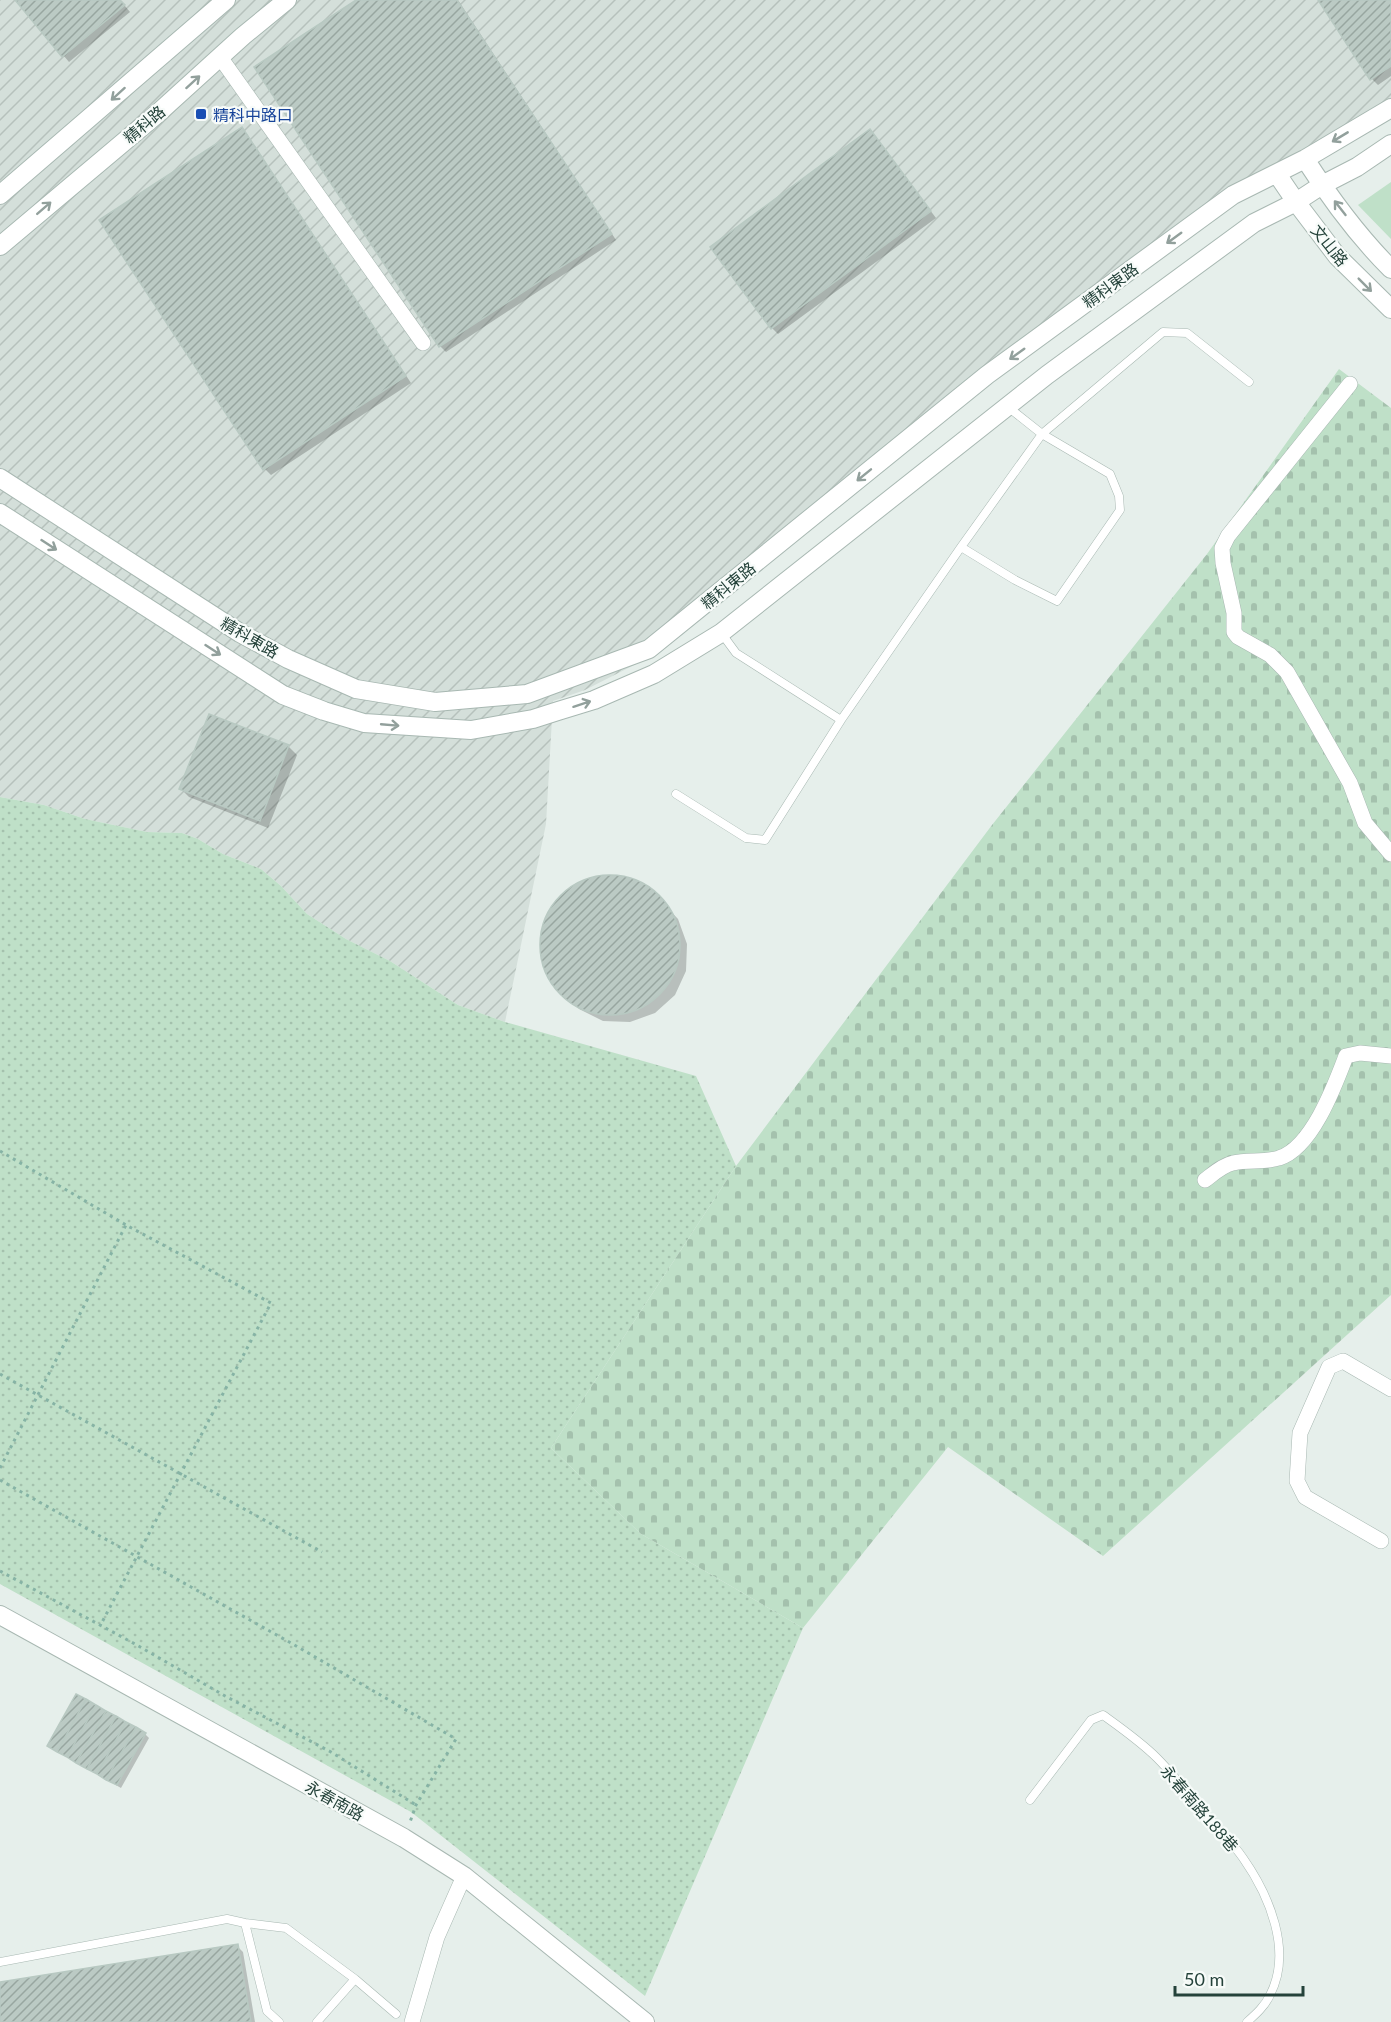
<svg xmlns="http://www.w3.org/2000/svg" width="1391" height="2022" font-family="Lato,'Noto Sans TC',sans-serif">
<defs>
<pattern id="industrial-furrows" width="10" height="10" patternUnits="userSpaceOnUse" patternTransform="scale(1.5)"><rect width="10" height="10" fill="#d4dfda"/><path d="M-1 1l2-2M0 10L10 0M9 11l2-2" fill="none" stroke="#b6c1bc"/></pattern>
<pattern id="grass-dots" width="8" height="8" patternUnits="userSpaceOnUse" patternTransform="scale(1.5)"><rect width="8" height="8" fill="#bfe0c8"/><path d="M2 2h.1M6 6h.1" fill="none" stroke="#a4c1ad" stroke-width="1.8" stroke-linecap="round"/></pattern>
<pattern id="cemetery-stones" width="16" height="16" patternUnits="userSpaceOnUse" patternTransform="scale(1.5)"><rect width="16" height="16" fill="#bfe0c8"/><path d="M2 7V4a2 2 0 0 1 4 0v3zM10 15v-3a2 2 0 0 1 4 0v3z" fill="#a4c1ad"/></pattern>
<pattern id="building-hatch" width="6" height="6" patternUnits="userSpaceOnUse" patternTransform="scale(1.5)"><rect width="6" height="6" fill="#bbcac4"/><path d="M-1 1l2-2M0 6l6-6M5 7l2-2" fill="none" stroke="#98a6a0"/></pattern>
</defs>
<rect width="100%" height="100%" fill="#e6efeb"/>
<path fill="url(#industrial-furrows)" d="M0 0H1391V104L1247 188 1069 316 688 629 638 663 585 690 553 701 546 824 505 1022 458 1005 390 961 346 939 307 914 281 886 261 869 223 854 198 839 182 833 147 832 85 819 44 805 0 797Z"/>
<path fill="url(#grass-dots)" d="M0 797 44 805 85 819 147 832 182 833 198 839 223 854 261 869 281 886 307 914 346 939 390 961 458 1005 505 1022 696 1076 736 1166 551 1448 641 1534 803 1628 645 1996 411 1812 0 1584Z"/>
<path fill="url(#cemetery-stones)" d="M1339 369 1391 408V1295L1103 1556 948 1447 803 1628 641 1534 551 1448 736 1166 992 825 1207 554Z"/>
<path fill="#bfe0c8" d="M1391 182V239L1358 205Z"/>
<path fill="#0003" d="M17 0H120L130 12 69 62Z
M359 0H458L616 240 446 352 440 346Z
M1320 0H1391V76L1378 85 1372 79Z
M241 129 247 134 411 383 271 475 265 469Z
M870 131 936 218 778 334 772 328Z
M210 716 289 747 297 755 268 828 189 797 181 789Z
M600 878 627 879 651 890 678 919 687 944 686 971 675 995 655 1013 630 1022 603 1021 579 1009 552 980 542 955 544 929 548 916 555 905 575 887Z
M145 1734 149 1738 121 1788 48 1746Z
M237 1946 243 1952 255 2022H0V1984Z"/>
<path fill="url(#building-hatch)" stroke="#b8c9c2" stroke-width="1.5" d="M15 0H120L125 5 62 57Z
M356 0H457L612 234 439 347 254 67Z
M1318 0H1391V66L1370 80Z
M242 127 406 376 263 470 99 220Z
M870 129 931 211 771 329 710 247Z
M209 714 289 745 260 821 179 789Z
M540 945a70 70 0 1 1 140 0a70 70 0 1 1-140 0Z
M76 1694 86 1699 57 1752 47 1746Z
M86 1699 96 1705 67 1757 57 1752Z
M96 1705 106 1711 76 1763 67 1757Z
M106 1711 116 1716 87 1769 76 1763Z
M116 1716 126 1722 97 1774 87 1769Z
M126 1722 136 1727 106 1780 97 1774Z
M136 1727 146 1733 117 1785 106 1780Z
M238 1944 251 2022H0V1982Z"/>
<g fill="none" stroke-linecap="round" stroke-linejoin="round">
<g stroke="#a8b8b2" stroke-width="9">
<path id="service" d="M961 547 1015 580 1057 601 1120 510 1119 496 1110 474 1042 434 1008 407
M722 634 736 653 841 720
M676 794 746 838 765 840 841 720 961 547 1042 434 1163 332 1187 333 1249 382
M1030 1800 1091 1720 1103 1715C1121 1728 1141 1742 1157 1758 1174 1775 1189 1795 1205 1813 1217 1828 1232 1842 1243 1858 1269 1895 1293 1951 1270 1995 1265 2006 1256 2014 1247 2022
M245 1923 267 2011 279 2022
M0 1962 227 1919 245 1923 286 1928 355 1979 396 2014
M317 2022 355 1979"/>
</g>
<g stroke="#a8b8b2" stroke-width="16">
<path id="minor" d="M220 57 423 343
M1350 384 1228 536 1222 548 1223 563 1234 613V632L1238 637 1270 655 1287 672 1350 783 1365 823 1391 854
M1205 1180C1213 1174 1223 1165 1233 1163 1247 1159 1264 1163 1279 1158 1312 1148 1335 1085 1346 1056L1360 1053 1391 1056
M1381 1541 1305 1497 1297 1481 1300 1433 1329 1367 1343 1361 1391 1389
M412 2022 437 1937 464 1876"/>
</g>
<g stroke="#a8b8b2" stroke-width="20">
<path id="tertiary" d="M1305 159C1330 198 1358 236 1391 269
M1277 174 1296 202 1337 256 1391 309
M0 195 226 0
M0 246 157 114 243 36 287 0
M0 478 240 633 288 659 356 689 435 702 527 694 649 649 987 375 1233 195 1305 159 1391 108
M0 513 283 695 324 711 364 723 471 730 533 719 558 711 594 700 654 674 721 633 1047 375 1254 223 1296 202 1322 185 1357 167 1391 144
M0 1615 404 1838 464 1876 645 2022"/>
</g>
<path stroke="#86b3a5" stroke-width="3" stroke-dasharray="3 4.5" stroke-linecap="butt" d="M0 1151 126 1225 271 1303 100 1626
M0 1374 322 1552
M0 1468 126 1225
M0 1480 291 1643 456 1739 416 1805 410 1822
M0 1571 135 1644 227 1697 331 1752 416 1805"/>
<use href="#service" stroke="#fff" stroke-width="8"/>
<use href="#minor" stroke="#fff" stroke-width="15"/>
<use href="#tertiary" stroke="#fff" stroke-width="18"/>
</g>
<defs><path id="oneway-shaft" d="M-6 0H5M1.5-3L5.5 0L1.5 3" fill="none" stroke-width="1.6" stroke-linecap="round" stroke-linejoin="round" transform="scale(1.5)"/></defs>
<g stroke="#92a09c">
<use href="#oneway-shaft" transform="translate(193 82) rotate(-42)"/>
<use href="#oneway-shaft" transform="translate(118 94) rotate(138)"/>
<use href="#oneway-shaft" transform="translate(1340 137) rotate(149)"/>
<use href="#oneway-shaft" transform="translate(44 208) rotate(-41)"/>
<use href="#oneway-shaft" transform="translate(1340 208) rotate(-128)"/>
<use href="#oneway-shaft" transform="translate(1174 238) rotate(144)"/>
<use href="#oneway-shaft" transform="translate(1365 285) rotate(45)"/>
<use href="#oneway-shaft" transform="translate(1017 354) rotate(144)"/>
<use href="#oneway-shaft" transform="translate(864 475) rotate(141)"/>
<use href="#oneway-shaft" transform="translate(49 545) rotate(33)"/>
<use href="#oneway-shaft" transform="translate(213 650) rotate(33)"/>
<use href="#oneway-shaft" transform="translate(582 704) rotate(-18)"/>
<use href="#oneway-shaft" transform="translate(390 725) rotate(5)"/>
</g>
<rect fill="#1a4fb4" stroke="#f7fbf9" stroke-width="2" x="195" y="108" width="12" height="12" rx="3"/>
<g text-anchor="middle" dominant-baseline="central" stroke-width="4.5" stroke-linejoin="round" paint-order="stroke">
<g font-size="16" fill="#164399" stroke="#f7fbf9" text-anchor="start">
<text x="213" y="114">精科中路口</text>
</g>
<g font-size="16" fill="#24423a" stroke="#f7fbf9">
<text transform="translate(144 124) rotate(-40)">精科路</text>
<text transform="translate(1330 245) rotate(51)">文山路</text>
<text transform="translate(1110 285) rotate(-36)">精科東路</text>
<text transform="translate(728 585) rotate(-39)">精科東路</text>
<text transform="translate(250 637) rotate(30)">精科東路</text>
<text transform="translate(335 1800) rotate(29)">永春南路</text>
<text transform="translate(1200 1808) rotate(49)">永春南路188巷</text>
</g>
</g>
<path d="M1175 1986v9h128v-9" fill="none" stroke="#24423a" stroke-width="3"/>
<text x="1184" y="1986" font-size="18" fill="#24423a" stroke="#f7fbf9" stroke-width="4.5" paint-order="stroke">50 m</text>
</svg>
